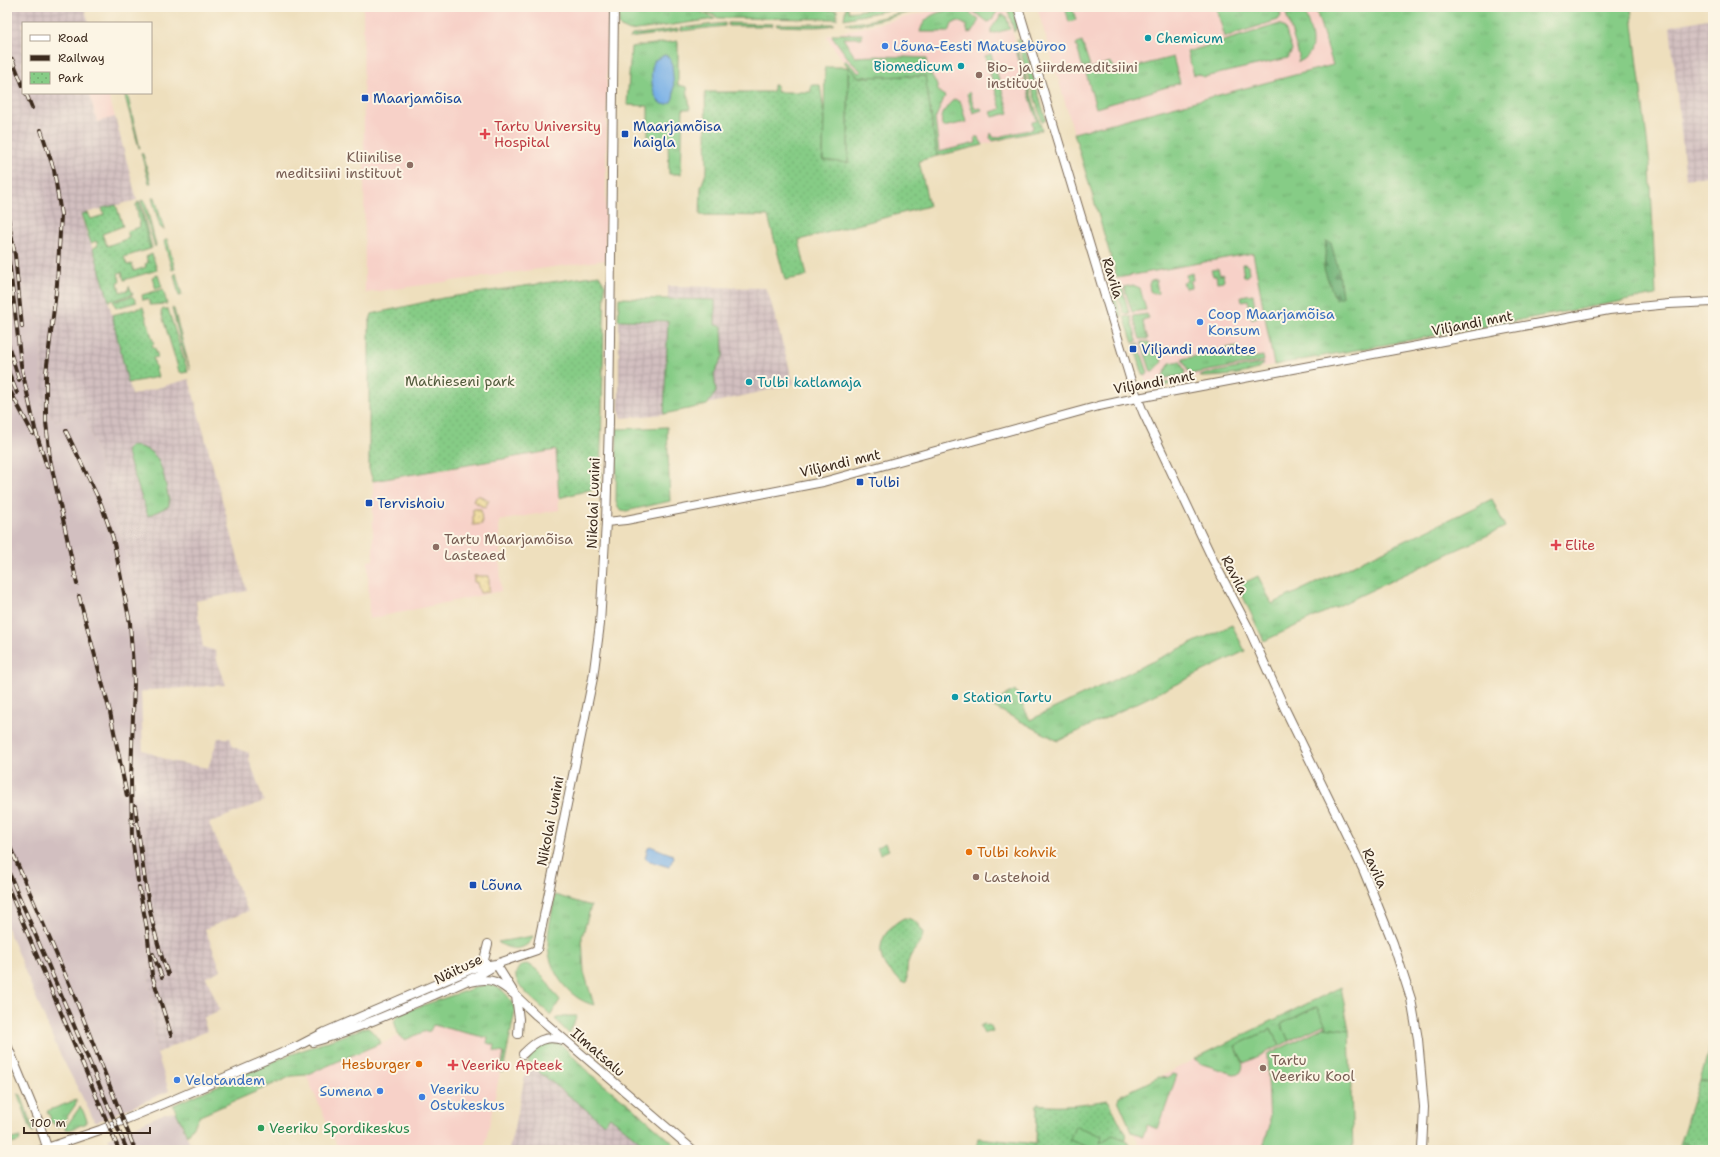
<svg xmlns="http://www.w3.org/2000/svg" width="1720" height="1157" font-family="'Shantell Sans',sans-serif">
<defs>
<pattern id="industrial-grid" width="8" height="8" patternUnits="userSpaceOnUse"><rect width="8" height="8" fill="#d2bfc0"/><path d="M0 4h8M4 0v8" fill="none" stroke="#b5a4a5"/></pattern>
<pattern id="grass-tufts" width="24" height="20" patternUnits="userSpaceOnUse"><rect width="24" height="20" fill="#86cc86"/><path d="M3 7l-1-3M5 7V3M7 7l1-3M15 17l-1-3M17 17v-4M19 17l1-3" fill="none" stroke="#75af73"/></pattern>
<pattern id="forest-firs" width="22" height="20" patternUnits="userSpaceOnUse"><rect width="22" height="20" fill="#6cb073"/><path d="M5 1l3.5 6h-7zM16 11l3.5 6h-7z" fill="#5a8f5e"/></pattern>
<pattern id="sand-dots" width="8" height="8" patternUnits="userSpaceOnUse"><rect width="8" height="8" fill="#eeda9e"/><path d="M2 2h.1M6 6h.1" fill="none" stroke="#cdbb88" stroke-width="1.8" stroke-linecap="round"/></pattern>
<pattern id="park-dots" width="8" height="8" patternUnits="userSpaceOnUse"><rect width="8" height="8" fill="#86cc86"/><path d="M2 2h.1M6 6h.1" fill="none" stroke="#75af73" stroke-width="1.8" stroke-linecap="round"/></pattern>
</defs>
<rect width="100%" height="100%" fill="#fcf5e5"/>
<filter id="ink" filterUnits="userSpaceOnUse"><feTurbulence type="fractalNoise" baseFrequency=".025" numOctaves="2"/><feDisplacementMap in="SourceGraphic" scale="8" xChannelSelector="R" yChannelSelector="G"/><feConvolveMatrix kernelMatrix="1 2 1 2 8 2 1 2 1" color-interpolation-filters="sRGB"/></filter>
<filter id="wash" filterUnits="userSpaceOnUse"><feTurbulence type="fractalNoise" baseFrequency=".012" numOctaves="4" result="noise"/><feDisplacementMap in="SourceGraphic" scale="16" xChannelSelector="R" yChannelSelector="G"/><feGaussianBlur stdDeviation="0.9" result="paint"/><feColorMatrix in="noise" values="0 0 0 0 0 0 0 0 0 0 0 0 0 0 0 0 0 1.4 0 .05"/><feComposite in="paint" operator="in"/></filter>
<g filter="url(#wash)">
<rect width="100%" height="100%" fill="#eedfbd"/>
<path fill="#f7d1c8" d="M363 7H608L605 260 365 293Z
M948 7H1005L1042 130 937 156 932 116 858 77 844 62 826 36Z
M1037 7H1315L1333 65 1074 133Z
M89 93H108L115 117 97 122Z
M1253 253 1274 365 1147 385 1117 292V278Z
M556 450 559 510 499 521 501 591 369 619 368 561 373 560V481Z
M1341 987 1349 1030 1353 1150H1142L1118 1100 1194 1059Z
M433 1025 489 1038 504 1053 484 1150H339L306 1075 399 1036 405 1040 423 1032 430 1031Z"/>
<path fill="url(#industrial-grid)" d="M7 7H84L89 23H23V93H89L97 122 115 117 137 200 81 214V217L102 275 132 395 189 379 247 591 196 601 203 647 216 651 217 660 226 685 152 690 142 606 85 414 55 421 41 407 42 328 7 244Z
M1713 18V175L1686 179 1670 26Z
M668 286 765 288 768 292 794 384 664 414 622 418 619 409V298L668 299Z
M218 738H230L233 747 249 753V759L264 801 209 823 248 911 205 929 221 970 206 977 220 1010 203 1018 207 1031 157 1053 148 975 152 906 144 848 143 750 170 761 208 768Z
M528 1063 604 1123 610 1117 651 1150H509Z"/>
<path fill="#d2bfc0" d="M7 244 42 328 41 407 55 421 85 414 142 606 152 690 141 692 143 756 144 848 152 906 148 975 157 1053 169 1091 104 1119 95 1122 57 1048 7 928Z
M176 1112 193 1150H113L108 1138 165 1113Z"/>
<path fill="url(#grass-tufts)" stroke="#607b52" d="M619 7H692L715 19 630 31 619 26Z
M696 7H827V10H837V19L718 18Z
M846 7H848L849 12 870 9V7H903L844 19Z
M924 7H931L858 25H850L846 23 863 22Z
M962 7 979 20 972 32 968 33 966 25 958 21 952 24 949 32H920C925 11 944 12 962 7Z
M970 7H1000L991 21 988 22 970 9Z
M1007 7H1013L1018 25 1014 32Z
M1065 7H1072L1076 20 1069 22Z
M1216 7H1279L1281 16 1278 20 1225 37Z
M1284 7H1303C1308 25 1323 53 1298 62L1299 56Z
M1315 7H1631L1650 165 1656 295 1274 365 1253 253 1117 278 1074 133 1333 65Z
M1001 15 1003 14 1006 16 1010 29 991 34V29Z
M725 23V26L681 31V28Z
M728 23 773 24 772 26H728Z
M776 24H835C827 29 788 26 777 26Z
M1280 24 1285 28 1292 50 1288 58 1204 77 1198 74 1194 75 1187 52Z
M678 29V31L629 38 632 35Z
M833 34H862V38H843L855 57C879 55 902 57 926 58 926 68 930 72 935 81 939 88 935 91 945 96L935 119 939 152 976 143 975 137H978L983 145 937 156 925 76 858 77 844 62 845 60 859 73 861 71 851 62 832 36Z
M1017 40H1021L1023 42 1046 120 1042 121Z
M678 41V85L687 87 690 109H683L681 174H669L668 141H648V106L627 105 631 47Z
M1082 42 1090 66 1083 68 1076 44Z
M1015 47 1019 55 1042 130 993 141 990 138 991 133 994 138 1033 129 1032 122 1037 121Z
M991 54 1009 113 993 117 991 112 1001 109 985 56Z
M1173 57 1180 83 1096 108 1085 70 1111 62 1112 66 1119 71Z
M969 92 975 109 981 108 982 110 973 113 967 94Z
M124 93H127L140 148H139Z
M955 99 961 103 966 122 943 127C938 118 947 104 955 99Z
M141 153 143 154 151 183H149Z
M155 197 164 230 160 227 152 198Z
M141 200 144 201 146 205 156 245 155 247Z
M138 202H140L152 248 150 249Z
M167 239 175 269 172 270 164 241Z
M1242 264H1245L1248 266 1249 273 1247 276 1244 277Z
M1218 269 1220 275 1223 274 1224 281 1217 282 1216 276H1213L1211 270Z
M176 273 182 295 179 296 174 275Z
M1192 273 1193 280 1190 281 1191 287 1185 288 1183 282 1187 281 1186 275Z
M1156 280 1158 293 1154 294 1150 291 1149 284 1151 281Z
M1133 285 1140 288 1146 310 1132 312 1124 287Z
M1122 287 1129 313 1124 314 1116 290Z
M1114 292 1122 317 1118 318 1112 299Z
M1253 294 1257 318 1252 319 1248 300 1242 301 1241 296Z
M619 298 715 300V325L722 326 723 356 714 374 716 392 707 405 664 414 668 321 618 320Z
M172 308 174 309 190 370 181 344Z
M1147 314 1149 318 1142 320 1148 339H1140L1133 316Z
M1130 316 1137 341 1133 343 1124 317Z
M1141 342H1149L1153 355 1159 353 1162 362 1153 372H1151Z
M1138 343 1148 373 1146 376 1143 375 1134 345Z
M1237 346 1241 360 1263 356 1264 361 1191 374 1189 373 1182 359 1196 356V354Z
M1180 361 1185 372 1184 375 1161 379 1170 363Z
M1264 363C1259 375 1212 377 1201 377L1200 375Z
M1178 380V381L1159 388V384Z
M667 427 670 501 626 511C620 510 618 508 616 502L617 429Z
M130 446C163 446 163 475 169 500V506L148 516 126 451Z
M1492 499 1505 527 1264 641 1238 586 1258 576 1272 604Z
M1232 625 1245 651 1058 741 990 705 1015 690 1030 720C1097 688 1164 655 1232 625Z
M555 895 591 906 582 937 584 972 594 1005C568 999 547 969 548 941 548 926 553 910 555 895Z
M533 936C527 952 509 951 498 942Z
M527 964C543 970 549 988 560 1000L551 1015C542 1007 518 989 516 977 515 972 518 969 521 965Z
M486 984C502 986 510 996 515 1010L503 1072H500L504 1053 494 1051 495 1045 487 1043 488 1038 433 1025 430 1031 423 1032 405 1040 399 1036 394 1021 400 1013Z
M1341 987 1349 1030 1324 1027 1325 1024 1316 1007 1281 1024 1289 1041 1280 1046 1271 1029 1235 1046C1239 1056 1247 1064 1240 1073L1234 1074 1202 1064 1194 1059Z
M563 1016H577L569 1034 555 1019Z
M367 1027 378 1037 381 1043 306 1075 292 1076 200 1116 187 1135 173 1105 284 1057Z
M1713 1036V1083L1700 1080Z
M550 1041 560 1043 590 1074 630 1105 681 1150H651L610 1117 604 1124 528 1063C528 1052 541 1045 550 1041Z
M1172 1074 1177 1075 1158 1129 1147 1125 1143 1136 1132 1132 1118 1100 1119 1096 1159 1077 1167 1078Z
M18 1094 21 1095 34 1133H32Z
M76 1100V1104L60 1127 56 1126 49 1120 51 1119 47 1111Z
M80 1107 82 1109 87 1120 85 1124C78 1125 73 1131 65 1129V1128Z
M20 1137 19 1142 7 1145V1140Z
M1680 1142 1712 1150H1678Z"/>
<path fill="url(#forest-firs)" stroke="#546d48" d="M1326 241 1331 243 1339 272 1342 297 1335 299 1324 269Z"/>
<path fill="url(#sand-dots)" stroke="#94825e" d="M475 496H480L489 500 485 508 473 501Z
M473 509H481L482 524 473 525Z
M474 576H489V592L480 593 477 583 474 582Z"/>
<path fill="url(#park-dots)" stroke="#607b52" d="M848 67 858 77 925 76 937 156 919 161 929 206 799 240 807 276 785 280 768 216 700 215 701 187 707 170 705 92H773V85H777V92H811V85H820L824 113 823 160 848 162Z
M138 202 150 249 124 257 127 265 132 264 134 271 146 267 145 264 148 263 146 257 152 254 157 270 124 280 122 272 118 273 120 281 118 282 120 292 128 290 129 286 133 294 115 300 116 301 132 296 137 302 116 308 113 300 109 301 93 248 98 246 96 241 91 243 81 214 88 213 91 219 104 215 102 208 116 205 123 226 102 234 107 246 129 238 127 231 140 227 136 205Z
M158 275 162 287 156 289 152 277Z
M599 275 605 285 600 487 559 498 556 450 373 481 369 469V323L372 314 443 298Z
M163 289 167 304 150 305 148 299 143 300 142 295Z
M143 307 154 344 152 345 153 348H155L158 357 153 358 158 377 128 383 112 315Z
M163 309H168L188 372 182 373 179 371 161 312Z
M885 843 889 850 880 854 877 847Z
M904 918C913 918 919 924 923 932 923 942 915 948 911 955 906 964 907 972 907 981L905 983 902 982C897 977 890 973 886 967 873 947 886 927 904 918Z
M984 1024 991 1026 993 1031 984 1034 980 1026Z
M1700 1080 1713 1083V1150L1680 1142Z
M1108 1100 1125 1133 1126 1140 1107 1150H976L978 1138 1036 1144 1037 1104C1061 1107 1084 1104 1108 1100Z"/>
<path fill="#86cc86" stroke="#607b52" d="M825 67H848V163L823 160Z
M1317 1007 1325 1024 1289 1041 1281 1024Z
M1324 1027 1349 1030 1353 1150H1262L1270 1125 1267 1055Z
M1271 1029 1280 1046 1244 1063 1235 1046Z
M1075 1126 1102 1136 1100 1143 1113 1135 1126 1140 1132 1150H1096L1070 1140Z"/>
<path fill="#76afe6" stroke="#586c82" d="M665 55C673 59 672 67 673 75 673 82 677 101 668 104 665 105 661 104 659 102 651 94 649 68 655 60Z
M650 846 673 855 674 857 669 867 649 861 645 858 648 848Z"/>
</g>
<g filter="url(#ink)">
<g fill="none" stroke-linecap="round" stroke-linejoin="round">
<g stroke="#7a6956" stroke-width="10">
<path id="tertiary" d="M1018 7 1102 286 1131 381 1143 412 1213 560 1248 627 1285 709 1363 869 1393 943 1411 999 1418 1039 1424 1107 1422 1150
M606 522 626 520 823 482 1099 406 1127 400 1609 310 1669 304 1713 302
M496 964 516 996 536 1015 693 1150
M477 966 484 960 488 944
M471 982C492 976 500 983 516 996L519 1019 518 1034
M313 1042C352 1031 389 1014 427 998 447 989 478 978 495 965
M7 1045 38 1120 48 1150
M523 1054C536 1041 544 1035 563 1040
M41 1150 100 1130 168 1102 298 1046 325 1032 476 967 496 964 537 950 593 678 600 624 606 522 609 422 614 7"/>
</g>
<use href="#tertiary" stroke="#fff" stroke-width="8"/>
<g stroke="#3b2a1e" stroke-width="4">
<path id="rail" d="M12 59 23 86
M26 93 32 108
M41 130 54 170 61 215 57 284 46 373V422L50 459 77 584
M7 212 15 255 22 327
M7 241 21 365 35 429 47 467
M7 341 19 380
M7 368 17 393
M7 385 33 434
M66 431 101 504 113 538 130 623 134 682 131 779 132 842
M79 596 110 712 127 796
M135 806C143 863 147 921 168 974
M132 837 138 881
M7 840 74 995 135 1150
M7 868 127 1150
M7 885 119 1150
M139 887 148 934
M147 930 152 975 171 1035
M153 954 162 977
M172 1146 173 1150"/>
</g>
<use href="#rail" stroke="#fcf5e5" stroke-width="2.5" stroke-dasharray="8" stroke-linecap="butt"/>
</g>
</g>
<g fill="#0f9aa8" stroke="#fcf5e5" stroke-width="1.5">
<circle cx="1148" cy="38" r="4"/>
<circle cx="961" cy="66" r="4"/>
<circle cx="749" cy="382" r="4"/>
<circle cx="955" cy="697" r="4"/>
</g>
<g fill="#3f7fe0" stroke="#fcf5e5" stroke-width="1.5">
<circle cx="885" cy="46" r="4"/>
<circle cx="1200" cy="322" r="4"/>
<circle cx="177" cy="1080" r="4"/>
<circle cx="380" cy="1091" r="4"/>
<circle cx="422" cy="1097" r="4"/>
</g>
<g fill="#8d6e63" stroke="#fcf5e5" stroke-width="1.5">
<circle cx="979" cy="75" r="4"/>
<circle cx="410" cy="165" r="4"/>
<circle cx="436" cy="547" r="4"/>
<circle cx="976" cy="877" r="4"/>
<circle cx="1263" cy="1068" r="4"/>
</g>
<g fill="#1a4fb4" stroke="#fcf5e5" stroke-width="1.5">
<rect x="361" y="94" width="8" height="8" rx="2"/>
<rect x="621" y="130" width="8" height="8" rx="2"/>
<rect x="1129" y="345" width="8" height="8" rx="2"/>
<rect x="856" y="478" width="8" height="8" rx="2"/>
<rect x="365" y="499" width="8" height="8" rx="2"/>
<rect x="469" y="881" width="8" height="8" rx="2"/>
</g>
<g fill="#e0444e" stroke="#fcf5e5" stroke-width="1.5">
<path d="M483 128h4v4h4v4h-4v4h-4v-4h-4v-4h4z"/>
<path d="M1554 539h4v4h4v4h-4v4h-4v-4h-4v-4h4z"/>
<path d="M451 1059h4v4h4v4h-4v4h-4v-4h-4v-4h4z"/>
</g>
<g fill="#e8710a" stroke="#fcf5e5" stroke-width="1.5">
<circle cx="969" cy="852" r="4"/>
<circle cx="419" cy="1064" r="4"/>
</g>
<circle fill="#2e9e5b" stroke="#fcf5e5" stroke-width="1.5" cx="261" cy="1128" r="4"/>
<g text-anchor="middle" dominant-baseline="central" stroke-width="4" stroke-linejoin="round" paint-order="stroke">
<g font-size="14" fill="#0d838f" stroke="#fcf5e5" text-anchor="start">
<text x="1156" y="38">Chemicum</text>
<text x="953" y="66" text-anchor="end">Biomedicum</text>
<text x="757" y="382">Tulbi katlamaja</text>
<text x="963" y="697">Station Tartu</text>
</g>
<g font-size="14" fill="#366cbe" stroke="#fcf5e5" text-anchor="start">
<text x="893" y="46">Lõuna-Eesti Matusebüroo</text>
<text x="1208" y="314">Coop Maarjamõisa<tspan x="1208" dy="16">Konsum</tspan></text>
<text x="185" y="1080">Velotandem</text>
<text x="430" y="1089">Veeriku<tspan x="430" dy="16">Ostukeskus</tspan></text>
<text x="372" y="1091" text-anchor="end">Sumena</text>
</g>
<g font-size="14" fill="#785e54" stroke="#fcf5e5" text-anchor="start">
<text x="987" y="67">Bio- ja siirdemeditsiini<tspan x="987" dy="16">instituut</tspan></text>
<text x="402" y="157" text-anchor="end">Kliinilise<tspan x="402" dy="16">meditsiini instituut</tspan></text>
<text x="444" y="539">Tartu Maarjamõisa<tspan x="444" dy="16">Lasteaed</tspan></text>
<text x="984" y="877">Lastehoid</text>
<text x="1271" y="1060">Tartu<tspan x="1271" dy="16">Veeriku Kool</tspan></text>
</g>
<g font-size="14" fill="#164399" stroke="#fcf5e5" text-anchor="start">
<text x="373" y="98">Maarjamõisa</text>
<text x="633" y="126">Maarjamõisa<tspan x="633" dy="16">haigla</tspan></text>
<text x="1141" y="349">Viljandi maantee</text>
<text x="868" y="482">Tulbi</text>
<text x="377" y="503">Tervishoiu</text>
<text x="481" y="885">Lõuna</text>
</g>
<g font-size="14" fill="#be3a42" stroke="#fcf5e5" text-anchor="start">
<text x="494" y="126">Tartu University<tspan x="494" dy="16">Hospital</tspan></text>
<text x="1565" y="545">Elite</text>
<text x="461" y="1065">Veeriku Apteek</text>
</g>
<g font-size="14" fill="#3b2a1e" stroke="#fcf5e5">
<text transform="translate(1113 278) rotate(73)">Ravila</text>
<text transform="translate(1472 323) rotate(-11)">Viljandi mnt</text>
<text transform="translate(1154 382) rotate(-10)">Viljandi mnt</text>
<text transform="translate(840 463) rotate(-13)">Viljandi mnt</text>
<text transform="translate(593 503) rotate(-88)">Nikolai Lunini</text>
<text transform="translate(1235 575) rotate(63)">Ravila</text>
<text transform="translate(550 821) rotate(-79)">Nikolai Lunini</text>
<text transform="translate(1375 868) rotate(66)">Ravila</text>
<text transform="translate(458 969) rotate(-26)">Näituse</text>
<text transform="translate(598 1052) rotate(41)">Ilmatsalu</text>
</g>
<g font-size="14" fill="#525b3d" stroke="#fcf5e5">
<text x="460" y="381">Mathieseni park</text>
</g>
<g font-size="14" fill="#c56008" stroke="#fcf5e5" text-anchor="start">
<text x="977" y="852">Tulbi kohvik</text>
<text x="411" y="1064" text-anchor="end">Hesburger</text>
</g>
<g font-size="14" fill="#27864d" stroke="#fcf5e5" text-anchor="start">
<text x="269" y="1128">Veeriku Spordikeskus</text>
</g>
</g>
<rect width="1720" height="1157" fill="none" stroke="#fcf5e5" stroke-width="24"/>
<rect x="22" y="22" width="130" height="72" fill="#fcf5e5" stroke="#afa495"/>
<rect x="30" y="35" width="20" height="6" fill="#ffffff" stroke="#afa495"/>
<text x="58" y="42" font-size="12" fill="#3b2a1e">Road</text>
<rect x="30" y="55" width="20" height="6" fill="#3b2a1e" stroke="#afa495"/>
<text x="58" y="62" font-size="12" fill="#3b2a1e">Railway</text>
<rect x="30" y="72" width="20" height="12" fill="url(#park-dots)" stroke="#afa495"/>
<text x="58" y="82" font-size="12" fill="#3b2a1e">Park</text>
<path d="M24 1127v6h126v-6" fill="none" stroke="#3b2a1e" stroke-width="2"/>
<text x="30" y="1127" font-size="12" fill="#3b2a1e" stroke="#fcf5e5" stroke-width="3" paint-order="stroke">100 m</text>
</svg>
